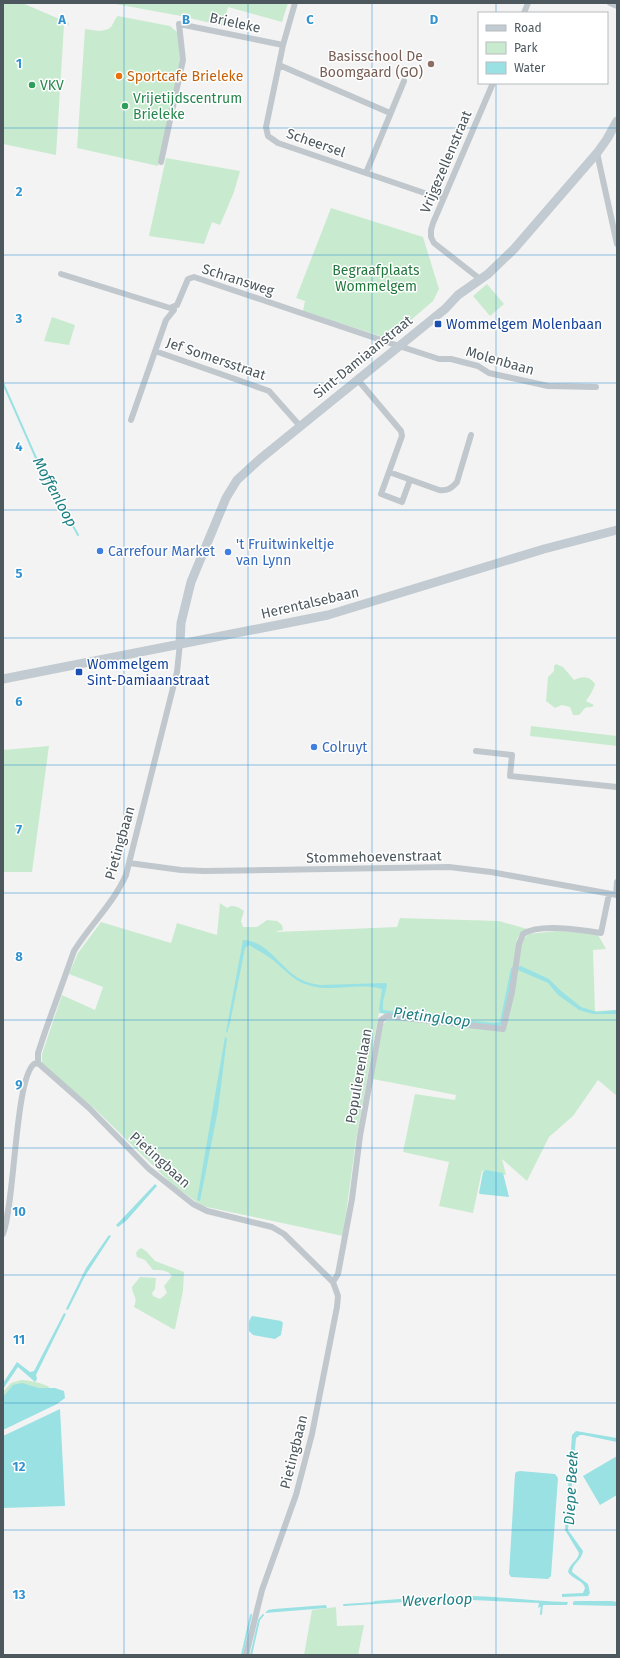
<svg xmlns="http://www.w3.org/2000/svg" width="620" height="1658" font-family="'Fira Sans',sans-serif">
<rect width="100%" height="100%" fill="#f4f3f3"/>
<path fill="#c8ebcf" d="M3 3H22L69 23V25H64L56 155 3 144Z
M110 3H288L282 22 228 7 223 26 181 16Z
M118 16 170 26 177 32 179 39 180 64 158 166 77 148 85 29C92 30 105 33 111 27 114 23 114 19 118 16Z
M166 158 240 171 234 192 220 225 212 222 204 244 149 236Z
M331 208 423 237 439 289 433 301 389 339 303 311 305 301 296 298Z
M487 284 504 304 490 316 473 296Z
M52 317 75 325 69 345 44 341Z
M556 664 563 667 574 680C583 676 589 676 595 684 594 689 589 697 586 701L594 705 592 707C582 707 585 710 579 715H573L570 707 562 705 555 708 546 701 548 677 554 671V666Z
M531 726 617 736V746L530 736Z
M49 746 32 872H3V750Z
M220 903 227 908C234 904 238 907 244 911L241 921 243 927H257L267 920 277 921 282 925 283 930 278 931 276 932 397 927 400 918 499 921 527 929 520 934 517 939 514 971 501 1027 379 1013 356 1140 343 1236 202 1206 173 1185 96 1110 42 1064V1054L62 995 95 1010 103 987 69 974 78 953 101 922 171 943 177 923 217 935Z
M556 931 597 933 606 949 593 950 595 1011 617 1010V1096L598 1080 573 1116 549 1137 527 1181 502 1159 506 1175 482 1171 473 1213 439 1206 449 1162 403 1152 415 1094 455 1100 456 1095 373 1079 383 1024 388 1019 505 1031 520 946 524 938 529 934Z
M141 1248 146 1251 155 1261 184 1272 183 1291 175 1329H173L134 1307C138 1296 133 1297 132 1287L140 1277 156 1278 155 1289 152 1293 153 1296 160 1299 167 1293 164 1286 172 1276C168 1270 160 1270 153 1270L145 1260 137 1257 136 1253 138 1250Z
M21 1380C28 1380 43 1383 49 1387L48 1391 3 1402V1392L11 1383Z
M336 1607 337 1626 364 1625 358 1655H304L312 1610Z"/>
<path fill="#9ae1e3" d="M243 940C269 941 281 970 302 980 308 983 314 984 320 985L386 983 387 985 383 1002V1010L493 1023 500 1022 511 968 513 967 511 988 502 1024 499 1026 380 1013 379 1009 382 989C358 982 332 993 308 985 294 981 284 969 273 960 265 954 257 950 249 945L245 948 230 1023 227 1033 226 1032Z
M521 966 549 979 560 990 581 1007 597 1012 617 1010V1014H593L579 1010 558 995 548 983 518 970V967Z
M225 1037 227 1038 218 1110 200 1201 197 1200Z
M486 1170 503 1173 509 1197 480 1194 479 1193 483 1172Z
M155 1184 157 1186 127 1220 118 1227 116 1225 121 1220Z
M109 1235 111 1236 85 1276 68 1310 66 1309 86 1268Z
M64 1313 66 1314 36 1375 37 1379 35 1382 18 1367 3 1389V1383L17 1362 30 1372 34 1371Z
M252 1316 281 1321 283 1323 281 1335 275 1339 253 1335 249 1331V1321Z
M22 1383 39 1388H55L64 1391 65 1398 57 1404 3 1430V1397L13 1385Z
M60 1409 65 1506 3 1508V1436Z
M576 1431 617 1438V1442L583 1435H580L576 1438 568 1530 583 1551C582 1560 572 1564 572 1572L588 1584 590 1593 588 1596 562 1597V1594L583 1593 585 1588C583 1580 572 1579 568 1572 569 1564 578 1561 579 1553L565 1530 572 1435Z
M617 1456V1495L600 1505 583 1476Z
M520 1471 555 1474 558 1478 551 1576 548 1579 511 1577 509 1574 515 1474 516 1472Z
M468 1596C502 1596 535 1602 568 1602L567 1605H544L538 1608 539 1603H538L450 1599 375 1604 373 1603 374 1601 438 1596Z
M575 1601H612L617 1602V1606L573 1605V1602Z
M326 1605 327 1608 265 1613 268 1610 274 1609Z"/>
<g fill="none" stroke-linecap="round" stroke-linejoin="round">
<path stroke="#9ae1e3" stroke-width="2" d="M3 383 36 458 78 535
M344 1605 375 1603
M541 1614 542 1604
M242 1655 251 1615
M251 1655 259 1620 263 1615"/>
<path stroke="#c0c8cd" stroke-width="6" d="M295 3 283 45 266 127 268 136 278 143 442 199
M610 3 617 6
M524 13 528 3
M279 65 390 113
M597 153 617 244
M161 162 183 60 179 24 283 45
M366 173 404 81
M61 274 170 308 177 305 188 279 194 277 399 346 439 359H451L478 366 489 373 548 386 596 387
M480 279 434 243 431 237V230L433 223 493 83
M155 351 269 391 300 426
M358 380 401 431 402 436 389 472
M131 420 166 320 174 310 173 307
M410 480 402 502 381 494 389 472 439 490C447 491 451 489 457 482L471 435
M476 751 512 755 510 776 617 787
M129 863 181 870 204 871 449 867 491 872 617 895
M616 895 617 882
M38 1063 89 1108 149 1169 193 1204 207 1211 272 1227 284 1234 333 1282 338 1296 337 1307 312 1434 296 1495 262 1590 246 1655
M38 1063V1053L45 1032 74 951C90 925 113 904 126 875L177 672 180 643
M3 1234C15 1202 15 1079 34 1064L38 1063
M333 1282 338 1274 352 1199 360 1136 381 1020 387 1016 503 1029 512 992 519 944 523 934C540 923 582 930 601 933L609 894"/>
<path stroke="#c1cbd1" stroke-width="9" d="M180 643 181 623 191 582 226 498 237 480 260 459 445 309 458 295 488 274 514 249 597 153 607 139 617 121
M3 679 328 615 544 549 617 530"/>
</g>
<path fill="none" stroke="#3193cf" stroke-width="1" stroke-opacity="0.55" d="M124 3V1655M248 3V1655M372 3V1655M496 3V13M496 83V1655M3 128H617M3 255H617M3 383H617M3 510H617M3 638H617M3 765H617M3 893H617M3 1020H617M3 1148H617M3 1275H617M3 1403H617M3 1530H617"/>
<circle fill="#8d6e63" stroke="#fff" stroke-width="1.5" cx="431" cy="64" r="4"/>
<circle fill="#e8710a" stroke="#fff" stroke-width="1.5" cx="119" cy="76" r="4"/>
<g fill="#2e9e5b" stroke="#fff" stroke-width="1.5">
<circle cx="32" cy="85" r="4"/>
<circle cx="125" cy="106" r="4"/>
</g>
<g fill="#1a4fb4" stroke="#fff" stroke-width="1.5">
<rect x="434" y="320" width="8" height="8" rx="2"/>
<rect x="75" y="668" width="8" height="8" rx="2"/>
</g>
<g fill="#3f7fe0" stroke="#fff" stroke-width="1.5">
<circle cx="100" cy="551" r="4"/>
<circle cx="228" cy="552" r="4"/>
<circle cx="314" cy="747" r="4"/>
</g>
<g text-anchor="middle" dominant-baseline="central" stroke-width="3" stroke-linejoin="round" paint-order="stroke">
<g font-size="14" fill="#4c585e" stroke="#fff">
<text transform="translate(235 23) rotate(12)">Brieleke</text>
<text transform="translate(316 143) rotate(19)">Scheersel</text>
<text transform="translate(446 162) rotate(-67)">Vrijgezellenstraat</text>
<text transform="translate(238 280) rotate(18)">Schransweg</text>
<text transform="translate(363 357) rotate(-39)">Sint-Damiaanstraat</text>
<text transform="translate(216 359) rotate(19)">Jef Somersstraat</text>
<text transform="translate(500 361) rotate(16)">Molenbaan</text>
<text transform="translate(310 603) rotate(-13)">Herentalsebaan</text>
<text transform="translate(120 843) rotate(-74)">Pietingbaan</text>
<text transform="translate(374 857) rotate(-1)">Stommehoevenstraat</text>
<text transform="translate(359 1076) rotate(-80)">Populierenlaan</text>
<text transform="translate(160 1160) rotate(42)">Pietingbaan</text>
<text transform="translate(294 1452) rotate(-76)">Pietingbaan</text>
</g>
<g font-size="14" fill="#785e54" stroke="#fff" text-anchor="end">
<text x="423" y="56">Basisschool De<tspan x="423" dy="16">Boomgaard (GO)</tspan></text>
</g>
<g font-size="14" fill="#c56008" stroke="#fff" text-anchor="start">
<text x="127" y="76">Sportcafe Brieleke</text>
</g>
<g font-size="14" fill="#27864d" stroke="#fff" text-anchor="start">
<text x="40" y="85">VKV</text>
<text x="133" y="98">Vrijetijdscentrum<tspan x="133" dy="16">Brieleke</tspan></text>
</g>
<g font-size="14" fill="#24783f" stroke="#fff">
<text x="376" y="270">Begraafplaats<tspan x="376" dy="16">Wommelgem</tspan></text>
</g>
<g font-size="14" fill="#164399" stroke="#fff" text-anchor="start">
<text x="446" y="324">Wommelgem Molenbaan</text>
<text x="87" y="664">Wommelgem<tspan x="87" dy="16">Sint-Damiaanstraat</tspan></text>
</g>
<g font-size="14" fill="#366cbe" stroke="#fff" text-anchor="start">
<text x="236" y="544">'t Fruitwinkeltje<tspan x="236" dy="16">van Lynn</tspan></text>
<text x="108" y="551">Carrefour Market</text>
<text x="322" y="747">Colruyt</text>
</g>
<g font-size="15" font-style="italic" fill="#1c7f82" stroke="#fff">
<text transform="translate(55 492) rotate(62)">Moffenloop</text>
<text transform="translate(432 1017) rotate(7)">Pietingloop</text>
<text transform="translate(571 1488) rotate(-87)">Diepe Beek</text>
<text transform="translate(437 1600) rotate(-2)">Weverloop</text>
</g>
</g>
<g font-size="13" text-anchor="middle" font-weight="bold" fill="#3193cf" stroke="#fff" stroke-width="3" stroke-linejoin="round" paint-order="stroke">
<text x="62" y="24">A</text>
<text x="186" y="24">B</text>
<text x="310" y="24">C</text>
<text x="434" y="24">D</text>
<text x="19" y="68">1</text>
<text x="19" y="196">2</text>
<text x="19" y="323">3</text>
<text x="19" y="451">4</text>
<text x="19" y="578">5</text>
<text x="19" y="706">6</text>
<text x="19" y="834">7</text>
<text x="19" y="961">8</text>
<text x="19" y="1089">9</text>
<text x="19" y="1216">10</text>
<text x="19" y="1344">11</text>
<text x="19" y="1471">12</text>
<text x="19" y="1599">13</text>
</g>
<rect width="620" height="1658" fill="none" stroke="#4c585e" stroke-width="8"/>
<rect x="478" y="12" width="130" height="72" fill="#ffffff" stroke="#b7bcbf"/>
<rect x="486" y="25" width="20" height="6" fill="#c1cbd1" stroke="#b7bcbf"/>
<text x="514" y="32" font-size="12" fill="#4c585e">Road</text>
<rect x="486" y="42" width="20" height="12" fill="#c8ebcf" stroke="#b7bcbf"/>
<text x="514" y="52" font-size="12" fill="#4c585e">Park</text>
<rect x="486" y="62" width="20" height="12" fill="#9ae1e3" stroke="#b7bcbf"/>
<text x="514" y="72" font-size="12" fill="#4c585e">Water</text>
</svg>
